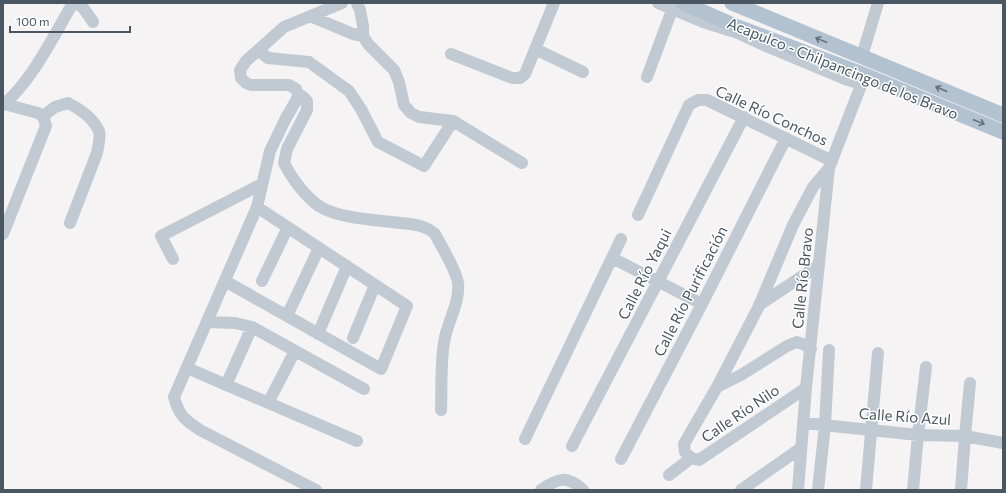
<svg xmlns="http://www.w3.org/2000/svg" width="1006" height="493" font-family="Commissioner,sans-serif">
<rect width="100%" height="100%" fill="#f5f3f3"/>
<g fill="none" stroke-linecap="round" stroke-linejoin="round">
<path stroke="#c1cad2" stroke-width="12" d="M77 3 84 9 93 22
M357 3 360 10 363 26V36L368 44 394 70 399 82 404 105 411 113 419 117 453 121 522 163
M658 3 703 22 738 33 766 46 845 79 861 84
M310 16 353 34 363 36
M535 49 583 72
M258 50 268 58 309 62 349 91 361 109 378 142 424 166 453 121
M451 54 512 78H520L525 74 554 3
M862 56 878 3
M647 77 672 10
M298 94 302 96 307 101V110L287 149 284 163C292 178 305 196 319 206 339 219 377 220 400 223 412 224 425 225 435 234 442 248 456 269 458 283 460 301 449 320 445 337 440 360 442 386 441 410
M3 105C32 81 54 35 73 3
M43 116 55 107 68 103C80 109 93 118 99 131 101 137 98 146 97 153L70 223
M638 215 689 105 698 100H707L832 161
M3 234 46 126 43 116 38 113 4 104
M612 258 702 304
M173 259 161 236 262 184
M225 281 381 369 407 306 257 207
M262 281 288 227
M759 305 819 265
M287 316 319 248
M207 322 235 323 252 327 364 389
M318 334 347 266
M353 338 375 285
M187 368 357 441
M226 385 252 327
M717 387 741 375 787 346 797 342 805 345 811 349
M806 388 699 460 691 458 685 452 684 444 717 387 759 306 793 225 813 187 829 168
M268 403 295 351
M804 423 918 435 965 436 1003 443
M525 439 621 239
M572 446 744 117
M621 459 702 304 786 138
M669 475 691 458
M316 490 200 430C185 420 179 416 174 397L257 207 270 151 286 118 297 99 298 94 296 89 289 85H251L246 83 241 78 240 70 246 61 284 27 342 3
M541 490C558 478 567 475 583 490
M741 490 801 448
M798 490 806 388 829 168 865 75
M818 490 825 425 829 350
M866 490 878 353
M913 490 918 435 926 367
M961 490 965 436 970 383"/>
<path stroke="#b3c2d1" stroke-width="15" d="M683 3 738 27 857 72 1003 132
M732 3 1003 115"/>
</g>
<defs><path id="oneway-shaft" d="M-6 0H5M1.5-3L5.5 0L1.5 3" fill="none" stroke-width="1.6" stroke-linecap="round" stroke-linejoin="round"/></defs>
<g stroke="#64717d">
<use href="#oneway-shaft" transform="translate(821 40) rotate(-158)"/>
<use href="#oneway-shaft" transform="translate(941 89) rotate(-157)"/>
<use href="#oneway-shaft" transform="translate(979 122) rotate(22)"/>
</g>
<g text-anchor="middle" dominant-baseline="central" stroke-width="3" stroke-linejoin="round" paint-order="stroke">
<g font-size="15" fill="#4a5661" stroke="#fff">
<text transform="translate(843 68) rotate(22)">Acapulco - Chilpancingo de los Bravo</text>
<text transform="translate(772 115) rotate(25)">Calle Río Conchos</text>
<text transform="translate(644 274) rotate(-63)">Calle Río Yaqui</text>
<text transform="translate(802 278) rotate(-84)">Calle Río Bravo</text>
<text transform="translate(690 291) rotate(-63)">Calle Río Purificación</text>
<text transform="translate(740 413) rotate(-34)">Calle Río Nilo</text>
<text transform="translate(905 416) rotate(4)">Calle Río Azul</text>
</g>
</g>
<rect width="1006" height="493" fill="none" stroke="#4a5661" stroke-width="8"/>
<path d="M10 26v6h120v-6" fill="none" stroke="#4a5661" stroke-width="2"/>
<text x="16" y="26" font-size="12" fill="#4a5661" stroke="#ffffff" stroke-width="3" paint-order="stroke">100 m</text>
</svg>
